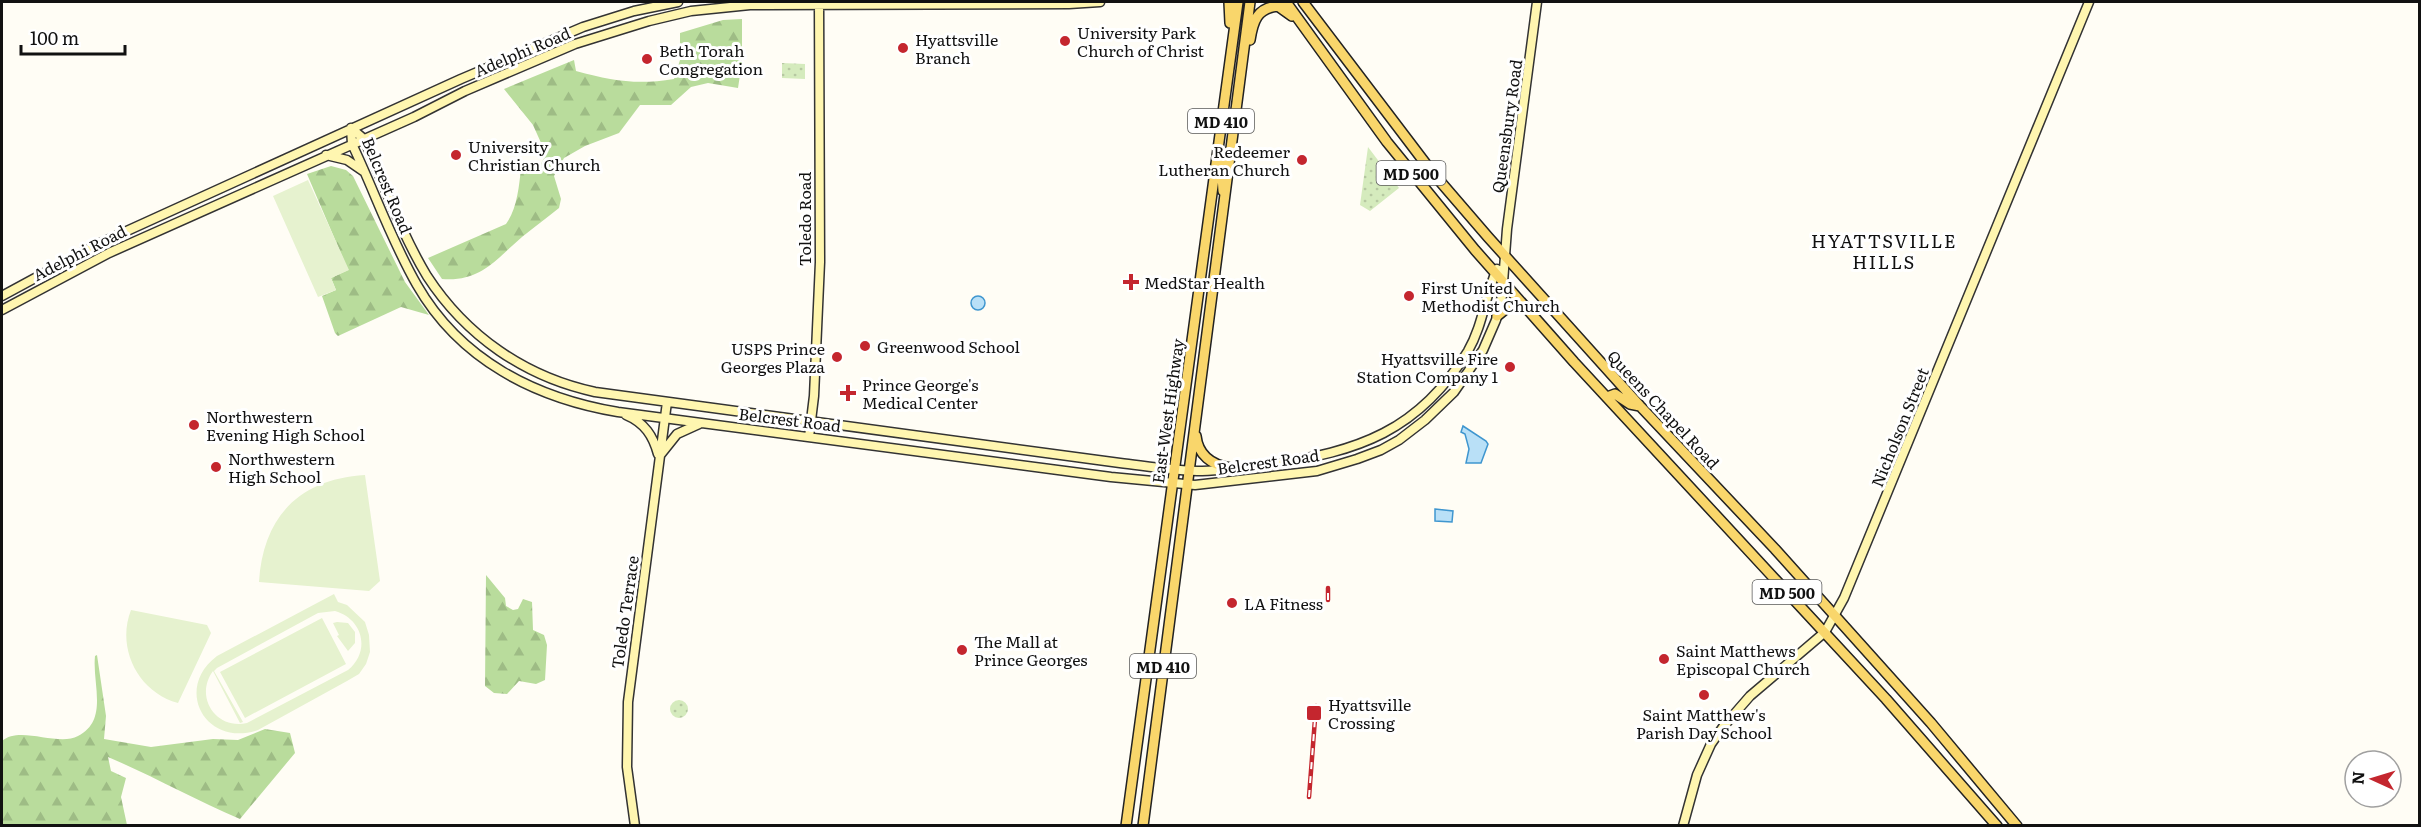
<svg xmlns="http://www.w3.org/2000/svg" width="2421" height="827" font-family="Literata,serif">
<defs>
<pattern id="forest-firs" width="22" height="20" patternUnits="userSpaceOnUse" patternTransform="scale(1.5)"><rect width="22" height="20" fill="#b9dc9c"/><path d="M5 1l3.5 6h-7zM16 11l3.5 6h-7z" fill="#9ebc85"/></pattern>
<pattern id="park-dots" width="8" height="8" patternUnits="userSpaceOnUse" patternTransform="scale(1.5)"><rect width="8" height="8" fill="#d5ebbd"/><path d="M2 2h.1M6 6h.1" fill="none" stroke="#b6c8a1" stroke-width="1.8" stroke-linecap="round"/></pattern>
</defs>
<rect width="100%" height="100%" fill="#fffdf5"/>
<path fill="url(#forest-firs)" d="M742 19V62L738 88 708 83 691 87 671 105H640L619 133 585 146 564 158 554 176 561 199 559 208C547 218 534 227 522 237 495 260 481 282 442 279L428 258 506 224C517 209 519 187 521 168L540 166 546 154 533 125 504 89 574 60 576 71C613 81 637 85 674 79L680 60V33L723 20Z
M331 166 346 170 353 176 405 282 429 315 401 307 338 336 335 333 322 296 336 290 331 278 348 270 307 174Z
M486 575 505 598 506 606 513 610 518 609 523 599 532 602 533 630 544 635 547 645 545 680 536 684 519 681 507 694 494 693 485 686Z
M97 655 106 716 104 739 151 747 213 739 238 740 265 729 290 733 295 753 240 819C195 800 153 776 108 757L111 771 126 778 121 797 127 825H2V741C20 725 58 747 78 736 109 720 92 684 95 656Z"/>
<path fill="url(#park-dots)" d="M782 63 805 64V79L782 78Z
M1368 147 1399 188 1370 211 1360 205Z
M670 709a9 9 0 1 1 18 0a9 9 0 1 1-18 0Z"/>
<path fill="#e6f2cf" fill-rule="evenodd" d="M308 180 349 270 331 278 336 290 318 297 273 196Z
M365 475 380 581 369 591 259 582C263 516 300 479 365 475Z
M334 594 338 602 347 605 365 622 369 635 370 652 366 664 359 674 347 681 258 730C206 748 173 689 217 656ZM335 611C363 619 371 651 348 670L247 723C216 730 194 697 213 671L240 723 243 722 214 671 217 668 318 613Z
M131 610 207 625 211 633 178 703C138 692 116 648 131 610Z
M322 618 346 664 245 718 220 672Z
M337 622 348 623 355 632V643L348 651 337 636 339 635 333 623Z"/>
<path fill="#b9e0f7" stroke="#3f96cf" stroke-width="1.5" d="M971 303a7 7 0 1 1 14 0a7 7 0 1 1-14 0Z
M1463 426 1486 441 1488 444 1481 463H1466L1469 449 1465 434 1461 432Z
M1435 509 1453 511 1452 522 1435 521Z"/>
<g fill="none" stroke-linecap="round" stroke-linejoin="round">
<g stroke="#333" stroke-width="11">
<path id="secondary" d="M351 128 352 144C374 190 391 240 417 285 460 360 535 398 618 412L1111 477 1195 485 1317 471 1357 459 1381 450 1399 440 1425 420 1454 392 1483 350 1496 320 1502 296 1507 229 1537 2
M351 128 364 139C384 184 401 233 427 276 466 336 525 377 595 392L1120 463C1146 466 1172 470 1197 471 1221 471 1246 467 1270 464 1358 452 1419 431 1468 351 1483 325 1485 296 1497 269
M326 155 347 160 363 171
M2 296 96 245 461 79 583 27 634 11 678 2
M2 310 109 253 414 117 465 91 575 44 649 21 691 11 750 5 1069 4 1100 2
M626 415C645 423 653 436 658 454
M809 437 814 396 820 262 819 2
M661 454 677 434 699 424
M635 826 627 767 628 702 667 402
M1683 826 1697 775 1711 744 1723 727 1750 696 1825 632 1844 598 2089 2"/>
</g>
<g stroke="#222" stroke-width="12">
<path id="primary" d="M1229 2 1230 23
M1286 2 1387 142 1475 250 1574 362 1886 699 1997 826
M1303 2 1432 172 1488 237 1640 406 1775 549 1931 723 2017 826
M1250 40C1253 21 1257 8 1278 6L1292 16
M1221 160 1223 191
M1497 316 1508 307 1528 309
M1607 397 1615 394 1630 404 1640 406
M1196 436C1198 455 1212 465 1230 468
M1126 826 1238 2
M1143 826 1250 2"/>
</g>
<use href="#secondary" stroke="#fff6b0" stroke-width="8"/>
<use href="#primary" stroke="#f9d66b" stroke-width="9"/>
<g stroke="#c4262e" stroke-width="4.5">
<path id="rail" d="M1328 600V588
M1309 797 1316 706"/>
</g>
<use href="#rail" stroke="#fff" stroke-width="2" stroke-dasharray="7" stroke-linecap="butt"/>
</g>
<g fill="#c4262e" stroke="#fff" stroke-width="2">
<circle cx="1065" cy="41" r="6"/>
<circle cx="903" cy="48" r="6"/>
<circle cx="647" cy="59" r="6"/>
<circle cx="456" cy="155" r="6"/>
<circle cx="1302" cy="160" r="6"/>
<path d="M1128 273h6v6h6v6h-6v6h-6v-6h-6v-6h6z"/>
<circle cx="1409" cy="296" r="6"/>
<circle cx="865" cy="346" r="6"/>
<circle cx="837" cy="357" r="6"/>
<circle cx="1510" cy="367" r="6"/>
<path d="M845 384h6v6h6v6h-6v6h-6v-6h-6v-6h6z"/>
<circle cx="194" cy="425" r="6"/>
<circle cx="216" cy="467" r="6"/>
<circle cx="1232" cy="603" r="6"/>
<circle cx="962" cy="650" r="6"/>
<circle cx="1664" cy="659" r="6"/>
<circle cx="1704" cy="695" r="6"/>
<rect x="1306" y="705" width="16" height="16" rx="3"/>
</g>
<g text-anchor="middle" dominant-baseline="central" stroke-width="6" stroke-linejoin="round" paint-order="stroke">
<g fill="#fff" stroke="#585858" stroke-width="1.5">
<rect x="1188" y="109" width="66" height="24" rx="4.5"/>
<rect x="1376.5" y="161" width="69" height="24" rx="4.5"/>
<rect x="1752.5" y="580" width="69" height="24" rx="4.5"/>
<rect x="1130" y="654" width="66" height="24" rx="4.5"/>
</g>
<g font-size="15" font-weight="bold" fill="#111">
<text x="1221" y="121">MD 410</text>
<text x="1411" y="173">MD 500</text>
<text x="1787" y="592">MD 500</text>
<text x="1163" y="666">MD 410</text>
</g>
<g font-size="16" fill="#111" stroke="#fff" text-anchor="start">
<text x="1077" y="32">University Park<tspan x="1077" dy="18">Church of Christ</tspan></text>
<text x="915" y="39">Hyattsville<tspan x="915" dy="18">Branch</tspan></text>
<text x="659" y="50">Beth Torah<tspan x="659" dy="18">Congregation</tspan></text>
<text x="468" y="146">University<tspan x="468" dy="18">Christian Church</tspan></text>
<text x="1290" y="151" text-anchor="end">Redeemer<tspan x="1290" dy="18">Lutheran Church</tspan></text>
<text x="1144" y="282">MedStar Health</text>
<text x="1421" y="287">First United<tspan x="1421" dy="18">Methodist Church</tspan></text>
<text x="877" y="346">Greenwood School</text>
<text x="825" y="348" text-anchor="end">USPS Prince<tspan x="825" dy="18">Georges Plaza</tspan></text>
<text x="1498" y="358" text-anchor="end">Hyattsville Fire<tspan x="1498" dy="18">Station Company 1</tspan></text>
<text x="862" y="384">Prince George's<tspan x="862" dy="18">Medical Center</tspan></text>
<text x="206" y="416">Northwestern<tspan x="206" dy="18">Evening High School</tspan></text>
<text x="228" y="458">Northwestern<tspan x="228" dy="18">High School</tspan></text>
<text x="1244" y="603">LA Fitness</text>
<text x="974" y="641">The Mall at<tspan x="974" dy="18">Prince Georges</tspan></text>
<text x="1676" y="650">Saint Matthews<tspan x="1676" dy="18">Episcopal Church</tspan></text>
<text x="1328" y="704">Hyattsville<tspan x="1328" dy="18">Crossing</tspan></text>
<text x="1704" y="714" text-anchor="middle">Saint Matthew's<tspan x="1704" dy="18">Parish Day School</tspan></text>
</g>
<g font-size="16" fill="#111" stroke="#fff">
<text transform="translate(522 51) rotate(-23)">Adelphi Road</text>
<text transform="translate(1506 126) rotate(-82)">Queensbury Road</text>
<text transform="translate(388 185) rotate(67)">Belcrest Road</text>
<text transform="translate(804 219) rotate(-90)">Toledo Road</text>
<text transform="translate(79 252) rotate(-27)">Adelphi Road</text>
<text transform="translate(1664 409) rotate(47)">Queens Chapel Road</text>
<text transform="translate(1167 411) rotate(-82)">East-West Highway</text>
<text transform="translate(790 419) rotate(7)">Belcrest Road</text>
<text transform="translate(1899 427) rotate(-68)">Nicholson Street</text>
<text transform="translate(1268 461) rotate(-8)">Belcrest Road</text>
<text transform="translate(624 612) rotate(-82)">Toledo Terrace</text>
</g>
<g font-size="18" letter-spacing="1.5" fill="#111" stroke="#fff">
<text x="1884" y="240">HYATTSVILLE<tspan x="1884" dy="21">HILLS</tspan></text>
</g>
</g>
<rect width="2421" height="827" fill="none" stroke="#111111" stroke-width="6"/>
<g transform="translate(2373 779) rotate(274)"><circle r="28" fill="#ffffff" stroke="#a0a0a0" stroke-width="1.5"/>
<path d="M0-4.5L10 22L0 15L-10 22Z" fill="#c4262e"/>
<text y="-9" font-size="16" font-weight="bold" text-anchor="middle" fill="#111111">N</text>
</g>
<path d="M21 45v9h104v-9" fill="none" stroke="#111111" stroke-width="3"/>
<text x="30" y="45" font-size="18" fill="#111111" stroke="#ffffff" stroke-width="4.5" paint-order="stroke">100 m</text>
</svg>
